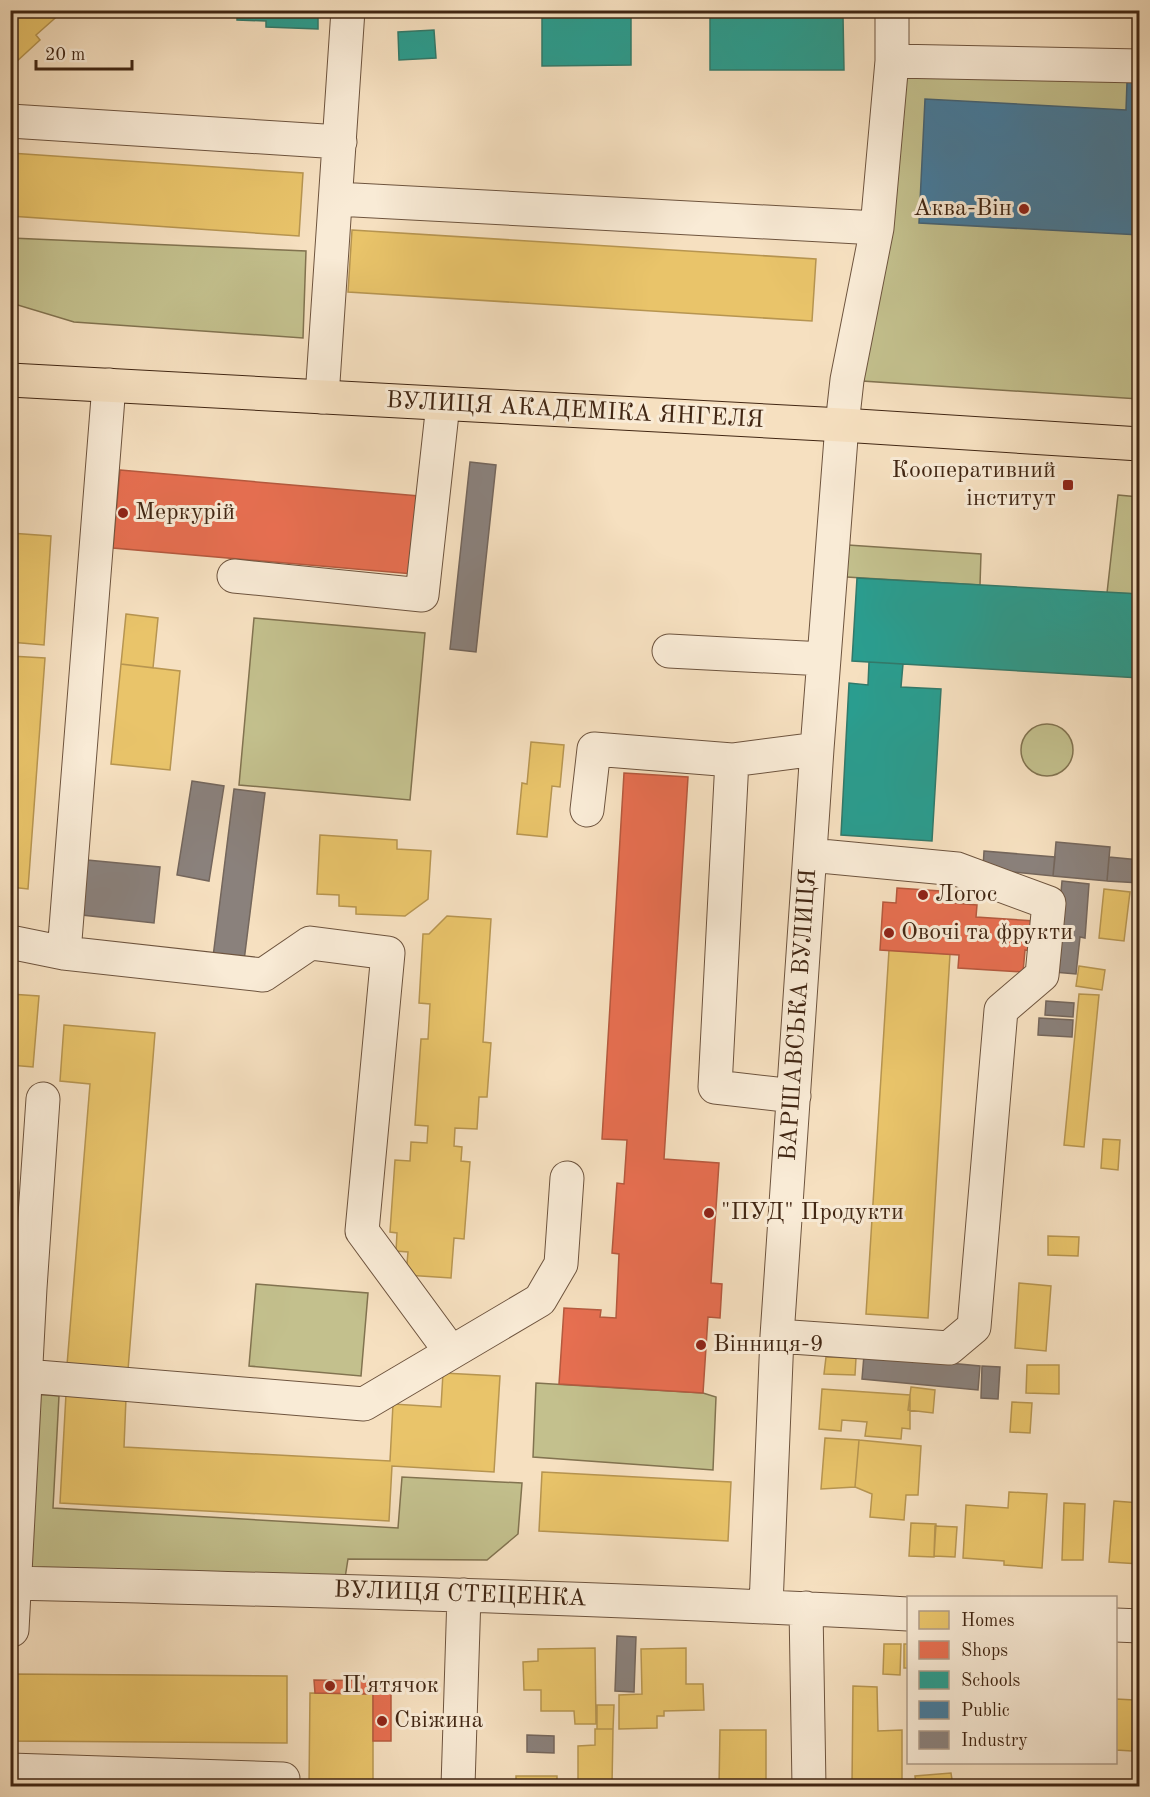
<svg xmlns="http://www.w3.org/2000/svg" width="1150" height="1797" font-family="'Old Standard TT',serif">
<rect width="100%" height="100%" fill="#f6e0c0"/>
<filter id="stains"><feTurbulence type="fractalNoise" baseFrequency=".00333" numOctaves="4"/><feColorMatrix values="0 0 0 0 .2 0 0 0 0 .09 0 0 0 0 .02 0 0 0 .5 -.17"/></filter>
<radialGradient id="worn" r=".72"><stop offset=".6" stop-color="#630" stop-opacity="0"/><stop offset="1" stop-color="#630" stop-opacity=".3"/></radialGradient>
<path fill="#c3c08d" stroke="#827350" stroke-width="1.5" d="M892 61 1139 66V399L847 380Z
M11 238 306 251 303 338 74 322 11 303Z
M1118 495 1139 497V594L1107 593Z
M833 544 981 554 980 585 830 576Z
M254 618 425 633 410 800 239 785Z
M1021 750a26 26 0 1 1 52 0a26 26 0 1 1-52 0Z
M256 1284 368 1293 361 1376 249 1366Z
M536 1383 703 1393 716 1397 713 1470 533 1457Z
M35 1394 59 1396 53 1508 398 1528 402 1477 522 1483 518 1534 487 1560 348 1559 345 1578 22 1571Z"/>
<path fill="#e9c46a" stroke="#b79550" stroke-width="1.5" d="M10 10H75L67 17 62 12 36 35 40 40 16 62 10 58Z
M10 153 303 173 299 236 10 216Z
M352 230 816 259 812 321 348 292Z
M10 533 51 536 44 645 10 642Z
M126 614 158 618 153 668 121 664Z
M10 656 45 658 28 889 10 887Z
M121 664 180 671 170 770 111 764Z
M531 742 564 745 560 787 552 786 547 837 517 834 522 783 527 784Z
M320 835 397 840V849L431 851 428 899 405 916 356 914V907L339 906V895L317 894Z
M1104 889 1130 892 1124 941 1099 938Z
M447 916 491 919 483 1042 491 1043 487 1097H479L477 1129 455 1128 454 1146 462 1147 461 1161 470 1162 464 1239 454 1238 451 1278 406 1275 408 1252 396 1251 397 1233 390 1232 395 1160 410 1161 411 1142 427 1143 428 1126 415 1125 421 1039H428L430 1004 419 1003 423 934H429Z
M889 950 950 954 928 1318 866 1314Z
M1079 966 1105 970 1102 990 1076 986Z
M10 994 39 996 33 1067 10 1065Z
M1079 994 1099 995 1084 1147 1064 1145Z
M64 1025 155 1033 128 1370 67 1365 90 1084 60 1081Z
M1103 1139 1120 1140 1118 1170 1101 1168Z
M1048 1236 1079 1237 1078 1256 1048 1255Z
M1019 1283 1051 1286 1046 1351 1015 1348Z
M826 1357 856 1358 855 1375 824 1374Z
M1027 1365H1059V1394L1026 1393Z
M443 1373 500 1376 494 1472 392 1466 389 1521 60 1503 66 1394 126 1398 124 1447 390 1461 393 1404 441 1407Z
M911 1387 935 1390 933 1413 908 1410Z
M822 1389 910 1395V1429L902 1428 901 1439 865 1436 867 1422 842 1420 841 1431 819 1429Z
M1012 1402 1032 1403 1030 1433 1010 1432Z
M825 1438 859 1440 855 1487 821 1489Z
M859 1440 921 1446 918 1495H906L904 1520 870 1517 872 1494 855 1487Z
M542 1472 731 1482 728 1541 539 1531Z
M1009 1492 1047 1494 1042 1568 1004 1565V1561L963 1558 966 1505 1008 1508Z
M1114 1501 1140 1503V1564L1109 1562Z
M1064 1503 1085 1504 1083 1560H1062Z
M911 1523 936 1524 934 1557 909 1556Z
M935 1526 957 1527 955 1557 934 1556Z
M884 1644H901L900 1675 883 1674Z
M904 1644H908V1668H904Z
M595 1648 596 1724H575L574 1711H541V1690H524L523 1662 538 1661V1649Z
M686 1648V1684H703L704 1710 664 1711V1716H657V1728L619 1729V1695L642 1694 641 1649Z
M10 1674 287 1676V1743L10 1741Z
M853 1686 877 1687 878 1731 902 1730V1786H852Z
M310 1693 373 1694V1786H309Z
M1116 1699 1134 1700 1132 1751 1116 1750Z
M597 1705H614L613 1729H597Z
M595 1729H613L612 1786H578V1746L595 1745Z
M720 1730H766V1786H719Z
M951 1773 953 1786H916L915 1776Z
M516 1776H557V1786H516Z"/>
<path fill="#e76f51" stroke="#b5593e" stroke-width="1.5" d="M120 470 419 496 413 574 113 548Z
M624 773 688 777 664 1159 719 1163 711 1283 722 1284 720 1318 708 1317 703 1393 559 1384 564 1308 601 1310 600 1317 616 1318 619 1254 612 1253 617 1183 624 1184 627 1140 602 1139Z
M897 888 955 892 954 903 977 905 976 917 1035 921 1033 951 1025 950 1023 972 958 968 959 955 880 950 883 902 896 903Z
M314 1680 391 1681V1741H373V1694L315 1693Z"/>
<path fill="#2a9d8f" stroke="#31796a" stroke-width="1.5" d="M237 10H318V29L266 27V21L237 20Z
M542 10H631V65L542 66Z
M720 10H837V16H843L844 70H710V15H720Z
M434 30 436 58 399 60 398 32Z
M857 578 1140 594V678L852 661Z
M869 662 903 664 901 687 941 689 932 841 841 835 849 683 868 685Z"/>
<path fill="#457b9d" stroke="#446274" stroke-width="1.5" d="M1127 82 1140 83V235L919 223 925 99 1126 110Z"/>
<path fill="#8a817c" stroke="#74665c" stroke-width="1.5" d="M470 462 496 465 476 652 450 649Z
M192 781 224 786 209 881 177 875Z
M234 789 265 793 244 961 213 957Z
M1056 842 1110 847 1107 881 1053 876Z
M984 851 1055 857 1053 876 983 869Z
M1109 857 1140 860V883L1107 881Z
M87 860 160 867 154 923 82 915Z
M1062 881 1089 884 1085 938 1080 937 1076 974 1054 972Z
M1046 1001 1074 1003 1073 1017 1045 1015Z
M1039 1018 1073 1020 1072 1037 1038 1035Z
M864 1355 980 1366 978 1390 862 1379Z
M982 1366 1000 1367 998 1399 981 1398Z
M617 1636 636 1637 634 1692 615 1691Z
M527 1735 554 1736V1753L527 1752Z"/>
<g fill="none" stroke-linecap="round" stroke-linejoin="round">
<g stroke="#6e543e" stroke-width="35">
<path id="minor" d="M892 61 1140 66
M10 121 340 142
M336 199 877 228
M322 397 348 10
M234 576 422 595 443 404
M669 651 824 659
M587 810 594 749 732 760
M10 942 64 953 263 975 310 943 388 953 362 1231 451 1352
M64 953 109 385
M794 1096 715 1087 732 760 817 749
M10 1287 30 1288 12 1630
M30 1288 43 1099
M777 1336 949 1348 974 1327 1001 1010 1042 975 1049 903 957 869 810 855
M25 1376 364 1404 540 1300 561 1264 567 1178
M10 1583C310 1590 609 1598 908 1614
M766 1606 777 1336 817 749 842 425 847 380 877 228 892 61V10
M806 1608 809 1786
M1116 1625 1140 1626
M10 1770 283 1779V1786
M458 1786 464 1595"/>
</g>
<g stroke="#412613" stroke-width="35">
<path id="major" d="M10 380 842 425 1140 444"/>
</g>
<use href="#minor" stroke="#f9ebd6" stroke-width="33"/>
<use href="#major" stroke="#f6e0c0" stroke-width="33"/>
</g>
<g fill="#8f2418" stroke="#f9ebd6" stroke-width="2">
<circle cx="1024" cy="209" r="6"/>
<rect x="1062" y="479" width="12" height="12" rx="3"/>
<circle cx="123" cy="513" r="6"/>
<circle cx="923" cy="895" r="6"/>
<circle cx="889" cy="933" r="6"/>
<circle cx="709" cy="1213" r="6"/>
<circle cx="701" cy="1345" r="6"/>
<circle cx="330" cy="1686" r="6"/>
<circle cx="382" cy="1721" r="6"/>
</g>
<g text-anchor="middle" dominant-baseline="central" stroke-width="6" stroke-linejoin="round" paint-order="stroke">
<g font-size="24" fill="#412613" stroke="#f9ebd6" text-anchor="start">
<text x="1012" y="209" text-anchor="end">Аква-Він</text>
<text x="1056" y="471" text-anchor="end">Кооперативний<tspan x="1056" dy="28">інститут</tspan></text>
<text x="135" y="513">Меркурій</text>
<text x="935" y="895">Логос</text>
<text x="901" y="933">Овочі та фрукти</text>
<text x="721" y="1213">"ПУД" Продукти</text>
<text x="713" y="1345">Вінниця-9</text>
<text x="342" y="1686">П'ятячок</text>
<text x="394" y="1721">Свіжина</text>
</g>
<g font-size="24" fill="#412613" stroke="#f9ebd6">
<text transform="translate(575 411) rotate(3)">ВУЛИЦЯ АКАДЕМІКА ЯНГЕЛЯ</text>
<text transform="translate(799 1015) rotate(-86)">ВАРШАВСЬКА ВУЛИЦЯ</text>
<text transform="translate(460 1595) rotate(2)">ВУЛИЦЯ СТЕЦЕНКА</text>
</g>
</g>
<rect width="1150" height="1797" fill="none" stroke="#f6e0c0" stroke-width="36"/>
<rect x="12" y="12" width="1126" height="1773" fill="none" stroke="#412613" stroke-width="3"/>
<rect x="18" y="18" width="1114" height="1761" fill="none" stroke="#412613" stroke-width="1.5"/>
<rect x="907" y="1596" width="210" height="168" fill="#f9ebd6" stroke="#af9c88" stroke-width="1.5"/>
<rect x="919" y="1611" width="30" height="18" fill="#e9c46a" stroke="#af9c88" stroke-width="1.5"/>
<text x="961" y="1626" font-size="18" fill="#412613">Homes</text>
<rect x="919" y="1641" width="30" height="18" fill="#e76f51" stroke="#af9c88" stroke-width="1.5"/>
<text x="961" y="1656" font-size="18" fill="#412613">Shops</text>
<rect x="919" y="1671" width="30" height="18" fill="#2a9d8f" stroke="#af9c88" stroke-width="1.5"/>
<text x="961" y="1686" font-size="18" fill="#412613">Schools</text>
<rect x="919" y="1701" width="30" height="18" fill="#457b9d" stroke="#af9c88" stroke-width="1.5"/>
<text x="961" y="1716" font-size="18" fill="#412613">Public</text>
<rect x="919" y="1731" width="30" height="18" fill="#8a817c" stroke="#af9c88" stroke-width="1.5"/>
<text x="961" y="1746" font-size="18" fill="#412613">Industry</text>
<path d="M36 60v9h96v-9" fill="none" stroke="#412613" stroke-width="3"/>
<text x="45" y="60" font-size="18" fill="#412613" stroke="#f9ebd6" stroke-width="4.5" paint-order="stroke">20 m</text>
<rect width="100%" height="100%" filter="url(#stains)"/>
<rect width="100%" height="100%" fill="url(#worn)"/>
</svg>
